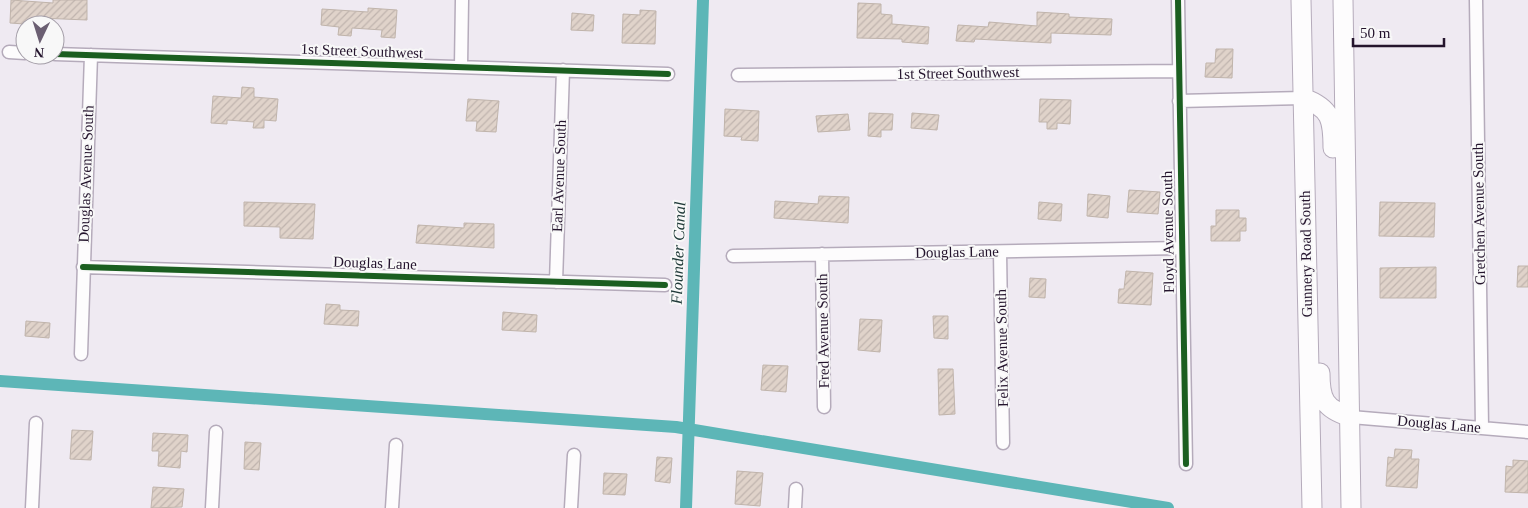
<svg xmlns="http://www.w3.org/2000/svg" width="1528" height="508" font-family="'Times New Roman',serif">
<defs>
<pattern id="building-hatch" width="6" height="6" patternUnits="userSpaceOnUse" patternTransform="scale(1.25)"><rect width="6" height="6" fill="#e0d3ca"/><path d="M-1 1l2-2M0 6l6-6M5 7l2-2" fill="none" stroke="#c0b4ae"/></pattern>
</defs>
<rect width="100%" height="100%" fill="#efeaf2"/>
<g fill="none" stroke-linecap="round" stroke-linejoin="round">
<path stroke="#5db6b7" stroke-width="12" d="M0 381 676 427 1168 508
M686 508 703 0"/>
</g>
<path fill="url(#building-hatch)" stroke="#c0b4ab" d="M11 0 53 3V0H87V20L39 18V25L10 23Z
M858 3 881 4V14L892 15V24L929 27 928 44 902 42V39L857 38Z
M368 8 397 10 395 38 381 37 382 30 352 28 351 36 338 35 339 27 321 25 322 9 368 12Z
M640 10 656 11 655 44 622 43 623 14 640 15Z
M1037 12 1069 14V17L1112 19 1111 35 1051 33V43L975 39 974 42 956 41 958 25 988 27 989 22 1037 26Z
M572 13 594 15 593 31 571 30Z
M1216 49H1233L1232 78 1205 77 1206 63H1215Z
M242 87 254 88V97L278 99 276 121 264 120V128H253L254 122 227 120V124L211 123 213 96 241 98Z
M468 99 499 101 496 132 476 131 477 121H466Z
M1040 99 1071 100 1070 124 1057 123V129H1047V122H1039Z
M725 109 759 111 758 141 741 140 742 137 724 136Z
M869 113 893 114 892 130H881V137L868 136Z
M912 113 939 115 937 130 911 128Z
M848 114 850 130 818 132 816 116Z
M1129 190 1160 192 1158 214 1127 212Z
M1088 194 1110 196 1108 218 1087 216Z
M819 196 849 197 848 223 774 218 775 201 818 204Z
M244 202 315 204 313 239 280 238V227L244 226Z
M1039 202 1062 204 1061 221 1038 219Z
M1380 202 1435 203 1434 237 1379 236Z
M1216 210H1239V218H1246V231H1240V241H1211V226H1216Z
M464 223 494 224V248L416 243 418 225 464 228Z
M1518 266H1528V287H1517Z
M1436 267V298H1380V268Z
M1126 271 1153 273 1151 305 1118 303 1119 289H1124Z
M1030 278 1046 279 1045 298 1029 297Z
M326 304 340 305V310L359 311 358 326 324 324Z
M503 312 537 315 536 332 502 330Z
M933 316H948V339L934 338Z
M860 319 882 320 880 352 858 350Z
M26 321 50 323 49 338 25 336Z
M763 365 788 366 786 392 761 390Z
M938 369H953L955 414 939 415Z
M72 430 93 431 91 460 70 459Z
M153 433 188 435 187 452 181 451 180 468 158 466 159 451H152Z
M245 442 261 443 259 470 244 469Z
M1395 449 1412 450 1411 459H1419L1417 488 1386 486 1388 457 1394 458Z
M657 457 672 458 670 483 655 481Z
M1513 460 1528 461V493L1505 492 1506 466 1513 467Z
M737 471 763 473 760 506 735 504Z
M604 473 627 474 625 495 603 494Z
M153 487 184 489 182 507 151 508Z"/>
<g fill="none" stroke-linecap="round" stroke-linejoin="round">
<g stroke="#b5abbb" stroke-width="15">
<path id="street" d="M1178 0 1186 464
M1476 0 1482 428
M9 52 25 53
M55 54 668 74
M461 66 462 0
M738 75 1179 71
M1179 101 1303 98
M1000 252 1003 443
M822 254 824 407
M733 256 1181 248
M83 267 665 285
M556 282 563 70
M81 354 91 55
M1351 417 1528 432
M32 508 36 423
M212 508 216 432
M392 508 396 445
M571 508 574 455
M795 508 796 489"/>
</g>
<g stroke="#b5abbb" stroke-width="21">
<path id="secondary" d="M1301 0 1312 508
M1343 0 1351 508
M1303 98C1331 108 1333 120 1333 148
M1320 373C1320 399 1324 409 1351 417"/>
</g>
<use href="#street" stroke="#fdfcfd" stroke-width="12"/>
<use href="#secondary" stroke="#fdfcfd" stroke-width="19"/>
<g stroke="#f8f8f8" stroke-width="9">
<path id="cycleway" d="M1178 0 1186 464
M55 54 668 74
M83 267 665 285"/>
</g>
<use href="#cycleway" stroke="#1b5e20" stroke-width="6"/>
</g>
<g text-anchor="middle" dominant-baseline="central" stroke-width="4" stroke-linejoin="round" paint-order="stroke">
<g font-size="15" fill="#24142d" stroke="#f8f8f8">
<text transform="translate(362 51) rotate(2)">1st Street Southwest</text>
<text transform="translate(958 73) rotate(-1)">1st Street Southwest</text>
<text transform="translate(86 174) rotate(-88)">Douglas Avenue South</text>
<text transform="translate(559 176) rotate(-88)">Earl Avenue South</text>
<text transform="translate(1479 214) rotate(-91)">Gretchen Avenue South</text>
<text transform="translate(1168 232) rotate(-91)">Floyd Avenue South</text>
<text transform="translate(957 252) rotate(-1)">Douglas Lane</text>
<text transform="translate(1306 254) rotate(-91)">Gunnery Road South</text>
<text transform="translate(375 263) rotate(2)">Douglas Lane</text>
<text transform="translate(823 331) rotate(-91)">Fred Avenue South</text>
<text transform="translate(1002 348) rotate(-91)">Felix Avenue South</text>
<text transform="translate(1439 424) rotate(5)">Douglas Lane</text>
</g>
<g font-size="16" font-style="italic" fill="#203a39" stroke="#f8f8f8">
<text transform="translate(678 253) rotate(-88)">Flounder Canal</text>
</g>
</g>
<g transform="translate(40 40) rotate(184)"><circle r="24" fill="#f8f8f8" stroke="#a39da7"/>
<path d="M0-4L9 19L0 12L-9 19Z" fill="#6b5f72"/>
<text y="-8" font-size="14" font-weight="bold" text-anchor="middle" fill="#24142d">N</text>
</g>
<path d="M1353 38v8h91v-8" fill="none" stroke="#24142d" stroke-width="2.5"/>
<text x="1360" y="38" font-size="15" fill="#24142d" stroke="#f8f8f8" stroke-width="4" paint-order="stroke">50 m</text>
</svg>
